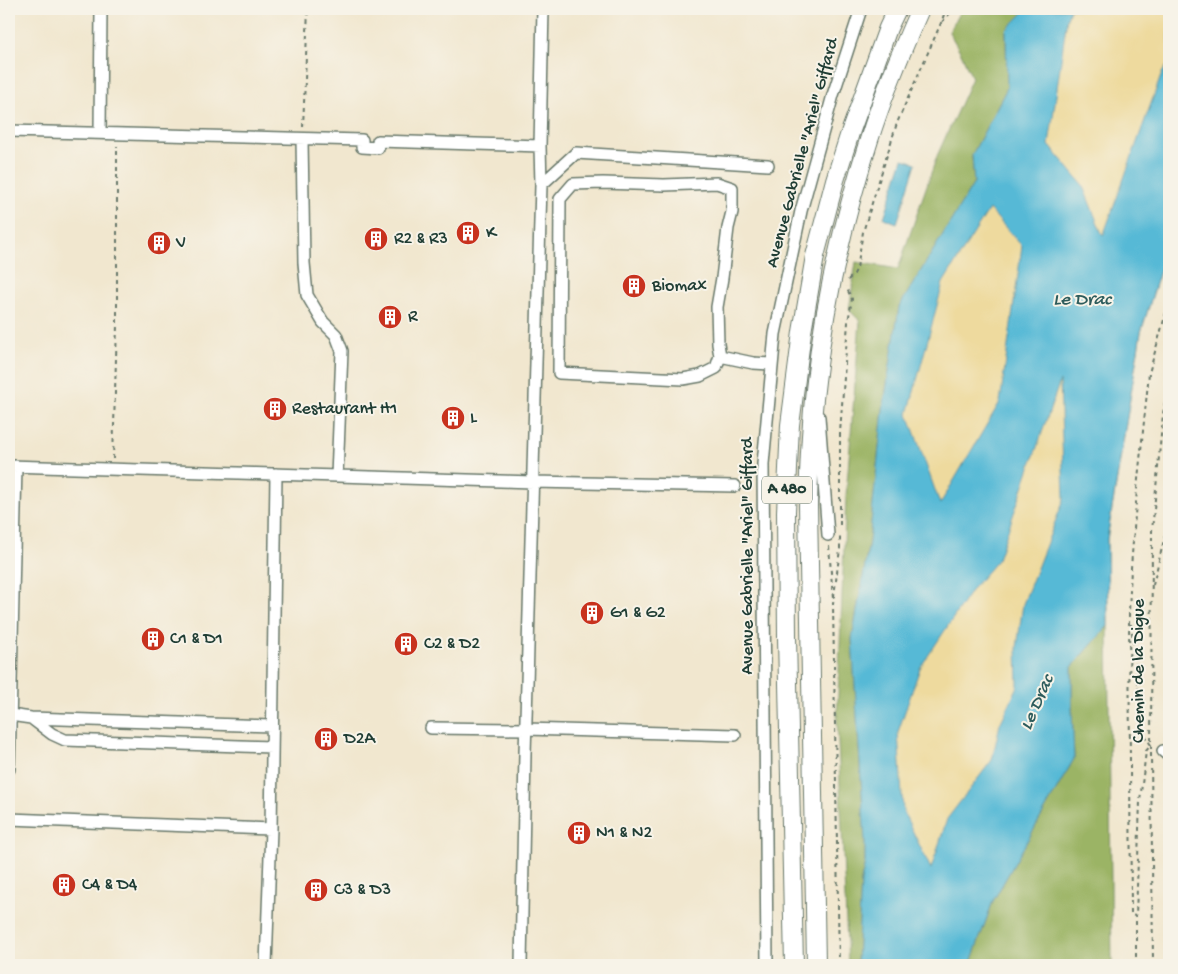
<svg xmlns="http://www.w3.org/2000/svg" width="1178" height="974" font-family="'Gochi Hand',sans-serif">
<rect width="100%" height="100%" fill="#f7f3e8"/>
<filter id="ink" filterUnits="userSpaceOnUse"><feTurbulence type="fractalNoise" baseFrequency=".02" numOctaves="2"/><feDisplacementMap in="SourceGraphic" scale="10" xChannelSelector="R" yChannelSelector="G"/><feConvolveMatrix kernelMatrix="1 2 1 2 8 2 1 2 1" color-interpolation-filters="sRGB"/></filter>
<filter id="wash" filterUnits="userSpaceOnUse"><feTurbulence type="fractalNoise" baseFrequency=".0096" numOctaves="4" result="noise"/><feDisplacementMap in="SourceGraphic" scale="20" xChannelSelector="R" yChannelSelector="G"/><feGaussianBlur stdDeviation="1.12" result="paint"/><feColorMatrix in="noise" values="0 0 0 0 0 0 0 0 0 0 0 0 0 0 0 0 0 1.4 0 .05"/><feComposite in="paint" operator="in"/></filter>
<g filter="url(#wash)">
<rect width="100%" height="100%" fill="#f1e7cf"/>
<path fill="#9bb465" stroke="#5d784c" d="M961 9H1024V12L1006 30 1007 88 972 155 974 183 899 307 883 410 869 542 852 639 865 841V863L861 881 857 965H848L837 719 846 496 860 321 849 310 856 262 898 269 937 156 972 78 961 53 949 32Z
M1108 626 1112 965H970L993 901 1074 759 1072 709V667Z"/>
<path fill="#eeda9e" stroke="#868c69" d="M1024 9H1169V242L1141 332 1107 539 1108 626 1072 667V709L1074 759 993 901 970 965H857L861 881 865 863V841L852 639 869 542 883 410 899 307 974 184 972 155 1007 88 1006 30 1024 12Z"/>
<path fill="#57b9d6" stroke="#3b7b85" fill-rule="evenodd" d="M1024 9H1070L1067 18 1049 145 1082 184 1103 236 1162 73 1169 63V242L1141 332 1107 539 1108 626 1072 667V709L1074 759 993 901 970 965H857L861 881 865 863V841L852 639 869 542 883 410 899 307 974 183 972 155 1007 88 1006 30 1024 12ZM989 209 1022 246 1000 402 940 504 908 414 943 283ZM1060 381 1064 499 1023 604 1017 647 1018 686 1000 724 992 760 947 819 931 869 903 811 898 732 920 668 973 588 998 559Z
M903 159 916 163 897 223 884 218Z"/>
</g>
<g filter="url(#ink)">
<g fill="none" stroke-linecap="round" stroke-linejoin="round">
<g stroke="#68786a" stroke-width="14">
<path id="minor" d="M9 131 362 140V147L378 148V141L540 146
M100 133 101 9
M302 139 304 263 307 295 323 322 336 335 342 351 337 476
M541 185 576 153 768 165
M720 356 716 368 700 376 683 379 559 373 560 199 573 184 603 183 664 185 717 183 732 188V212L728 228 722 278 717 307 718 344 720 356 753 363 772 364
M819 417 828 535
M9 466 533 482 735 486
M10 715 31 718 271 726
M31 718 52 734 65 740 272 747
M431 728 526 729 735 735
M1163 751 1169 756
M9 769 16 466
M9 819 271 829
M266 965 271 829 276 474
M521 965 525 754 541 185 540 146 543 9
M767 965 763 464 775 334 801 211 833 95 861 9"/>
</g>
<g stroke="#68786a" stroke-width="20">
<path id="highway" d="M794 965 787 636 786 512 790 425 802 332 815 256 835 180 850 133 888 28 897 9
M816 965 808 506C809 464 811 422 816 381 825 299 844 218 869 140 883 95 901 52 920 9"/>
</g>
<path stroke="#68786a" stroke-width="2" stroke-dasharray="4 4" stroke-linecap="butt" d="M942 22 954 9
M303 127 308 9
M848 280 854 274 857 268 863 232 897 123 941 23 946 9
M113 459 117 325V146
M840 525V433L848 322 852 299 846 287
M829 546 833 599
M1153 585 1169 519
M1131 624 1144 735 1151 745 1146 751 1140 801 1136 916
M1151 749 1152 531 1163 414 1169 377
M1151 753 1153 965
M839 965 833 604 840 549V537
M1136 965V916L1131 915 1129 613 1131 568 1137 489 1149 373 1169 302"/>
<use href="#minor" stroke="#fff" stroke-width="11"/>
<use href="#highway" stroke="#fff" stroke-width="18"/>
</g>
</g>
<defs>
<g id="building-disc" transform="scale(1.25)"><circle r="9.5" fill="#c8321e" stroke="#f7f3e8"/><path d="M-4-6H4V6H1V3H-1V6H-4ZM-2.5-4.3h1.7v1.8h-1.7ZM.8-4.3h1.7v1.8H.8ZM-2.5-1h1.7V.8h-1.7ZM.8-1h1.7V.8H.8Z" fill="#fff"/></g>
</defs>
<g fill-rule="evenodd">
<use href="#building-disc" x="468" y="233"/>
<use href="#building-disc" x="376" y="239"/>
<use href="#building-disc" x="159" y="243"/>
<use href="#building-disc" x="634" y="286"/>
<use href="#building-disc" x="390" y="317"/>
<use href="#building-disc" x="275" y="409"/>
<use href="#building-disc" x="453" y="418"/>
<use href="#building-disc" x="592" y="613"/>
<use href="#building-disc" x="153" y="639"/>
<use href="#building-disc" x="406" y="644"/>
<use href="#building-disc" x="326" y="739"/>
<use href="#building-disc" x="579" y="833"/>
<use href="#building-disc" x="64" y="885"/>
<use href="#building-disc" x="316" y="890"/>
</g>
<g text-anchor="middle" dominant-baseline="central" stroke-width="4" stroke-linejoin="round" paint-order="stroke">
<rect fill="#f7f3e8" stroke="#60746a" stroke-width="1" x="762" y="476.5" width="50" height="27" rx="4"/>
<g font-size="16" font-weight="bold" fill="#1f3d34">
<text x="787" y="490">A 480</text>
</g>
<g font-size="18" fill="#1f3d34" stroke="#f7f3e8">
<text transform="translate(803 153) rotate(-75)">Avenue Gabrielle "Ariel" Giffard</text>
<text transform="translate(748 556) rotate(-90)">Avenue Gabrielle "Ariel" Giffard</text>
<text transform="translate(1139 671) rotate(-90)">Chemin de la Digue</text>
</g>
<g font-size="18" fill="#1f3d34" stroke="#f7f3e8" text-anchor="start">
<text x="486" y="233">K</text>
<text x="394" y="239">R2 &amp; R3</text>
<text x="176" y="243">V</text>
<text x="652" y="286">Biomax</text>
<text x="408" y="317">R</text>
<text x="292" y="409">Restaurant H1</text>
<text x="470" y="418">L</text>
<text x="610" y="613">G1 &amp; G2</text>
<text x="170" y="639">C1 &amp; D1</text>
<text x="424" y="644">C2 &amp; D2</text>
<text x="344" y="739">D2A</text>
<text x="596" y="833">N1 &amp; N2</text>
<text x="82" y="885">C4 &amp; D4</text>
<text x="334" y="890">C3 &amp; D3</text>
</g>
<g font-size="19" font-style="italic" fill="#2d5c5c" stroke="#f7f3e8">
<text x="1082" y="300">Le Drac</text>
<text transform="translate(1038 703) rotate(-66)">Le Drac</text>
</g>
</g>
<rect width="1178" height="974" fill="none" stroke="#f7f3e8" stroke-width="30"/>
</svg>
